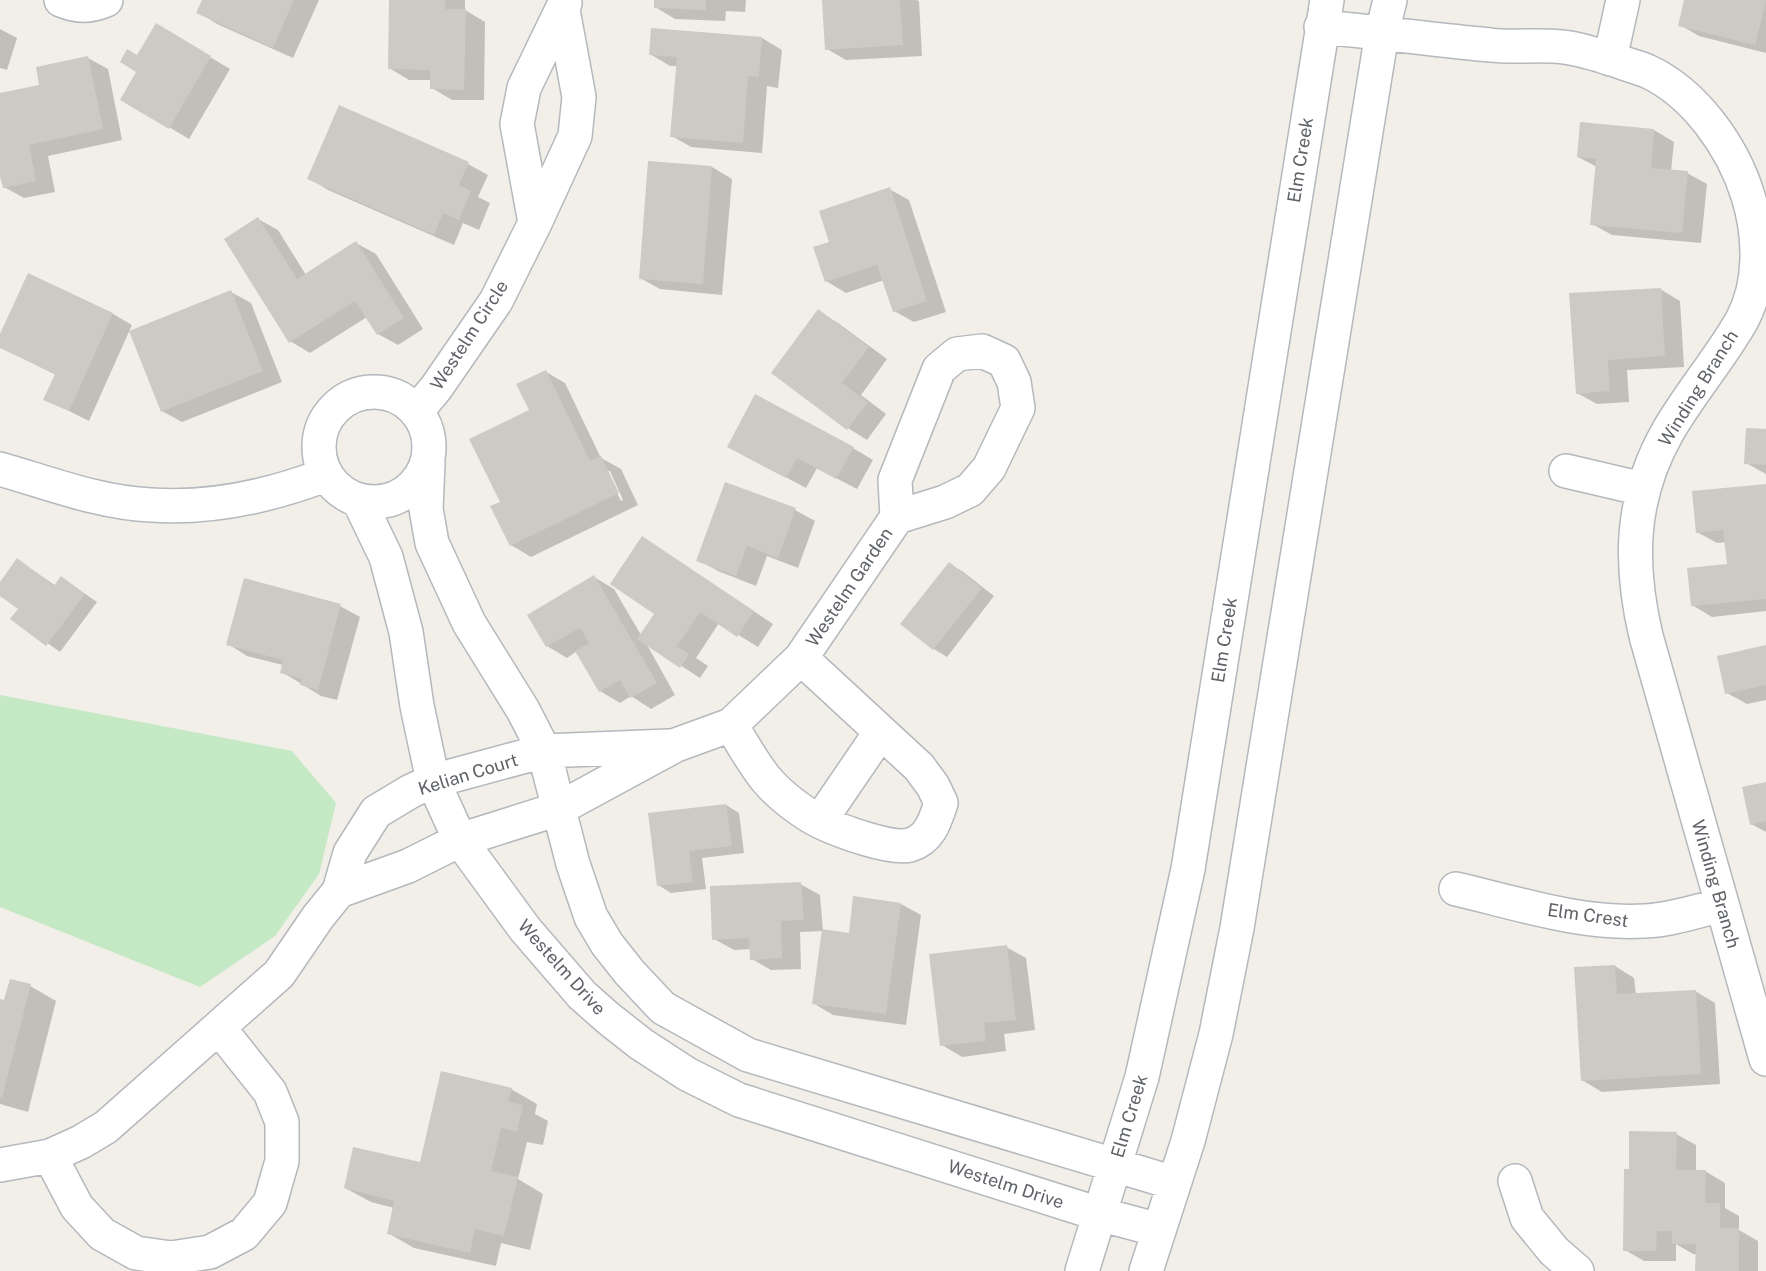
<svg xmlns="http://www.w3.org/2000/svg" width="1766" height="1271" font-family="'Public Sans',sans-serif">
<rect width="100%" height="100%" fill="#f1efe8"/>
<path fill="#c5e8c5" d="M0 695 292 751 336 803 319 874 275 936 200 987 0 907Z"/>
<path fill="#0003" fill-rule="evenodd" d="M203 0H319L293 58 217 24 198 12Z
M391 0H465V10L485 22 484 100H452L432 88V80H409L389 68Z
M655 0H746L745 12 726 11 725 21 675 19 655 7Z
M824 0H916L919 1 922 56 846 60 827 49Z
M1686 0H1766V53L1699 36 1680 25Z
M156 25 230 69 189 139 122 99 138 71 137 57Z
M0 29 17 38 7 70 0 68Z
M762 38 782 50 778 88 767 86 762 153 691 147 672 136 678 66H670L650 54Z
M88 58 108 69 122 140 48 156 55 192 24 198 4 187 0 168V94L41 86Z
M1654 130 1674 142 1671 171 1687 173 1707 184 1701 243 1612 235 1592 224 1597 167 1578 157Z
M468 164 488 175 478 197 490 203 479 230 463 223 454 245 328 190 309 178Z
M712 167 732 179 722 295 660 289 640 278Z
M889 189 909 200 946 312 914 322 894 311 884 280 846 293 826 281 831 243Z
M258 219 278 230 306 275 356 243 376 254 423 329 398 345 378 334 367 317 310 353 290 341Z
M29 275 113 314 132 325 89 421 45 399 56 375 0 347V338Z
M1660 289 1680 301 1684 367 1627 370 1629 402 1597 404 1577 393Z
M231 292 251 303 282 382 182 422 162 411Z
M818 311 838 323 887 359 861 395 886 414 867 440 848 428Z
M546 372 565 383 601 458 621 469 638 505 531 557 511 545 502 502 531 411ZM606 471H610L623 500 621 501Z
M1766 431V474L1746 463Z
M853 448 873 460 857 489 817 468 806 488 748 457Z
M1766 485V611L1712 617 1692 605 1728 565 1726 542 1717 543 1697 532Z
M795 510 815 521 798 568 767 556 756 586 718 571 698 560Z
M643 538 773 624 758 647 719 623 696 658 708 666 700 678 646 643 675 695 651 709 631 696 620 703 600 691 577 651 567 658 547 646 594 577 614 589 641 635 656 613Z
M18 560 56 586 62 578 97 602 60 652 12 618 20 609 0 594V584Z
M949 564 962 571 994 596 947 657 934 649 902 624Z
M340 606 360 617 337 700 321 696 282 672 283 665 247 656 228 644Z
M1766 647V700L1747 704 1727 693Z
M1766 783V832L1751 824Z
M726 805 739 813 744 853 702 858 706 889 671 893 658 885Z
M800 884 820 895 823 931 850 934 855 897 901 904 921 915 906 1025 833 1015 813 1003 823 931 800 932 801 969 771 970 752 959 751 949 734 950 714 939Z
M1006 947 1026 958 1035 1030 1004 1034 1006 1051 962 1057 942 1045Z
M1615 966 1634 978 1636 995 1695 991 1715 1003 1720 1084 1602 1092 1582 1080Z
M30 986 56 1001 28 1112 0 1104V1000L5 1002Z
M511 1089 537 1104 535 1114 548 1121 543 1145 527 1142 518 1179 543 1194 530 1250 501 1243 496 1266 414 1248 388 1233 394 1208 371 1202 345 1188 421 1164Z
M1676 1134 1696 1145V1171H1705L1725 1183V1208L1739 1216V1230L1758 1241V1271H1697V1254H1693L1676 1244V1261H1644L1625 1250 1630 1171Z"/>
<path fill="#cccac5" d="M202 0H294L273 48 196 13Z
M389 0H446L445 9H466L464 90 430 89V70L388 69Z
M654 0H706V10L654 8Z
M822 0H900L903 45 825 50Z
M1684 0H1766L1755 45 1678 26Z
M156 23 211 56 169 129 120 100 136 72 120 62 127 49 137 55Z
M651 28 762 37 759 77 748 76 743 143 670 137 677 57 649 55Z
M88 56 103 129 29 145 36 181 3 188 0 176V93L39 85 36 67Z
M339 105 469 162 459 185 471 191 459 220 443 213 434 235 307 179Z
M1580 122 1654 129 1651 168 1688 171 1682 233 1590 225 1596 159 1577 157Z
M648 161 712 166 703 284 639 279Z
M890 187 927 301 893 312 877 265 825 282 813 247 829 242 819 211Z
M258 217 297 279 356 241 404 318 377 335 355 301 289 343 224 239Z
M28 273 113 313 69 411 43 400 55 374 0 348V334Z
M1661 288 1665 356 1608 360 1610 391 1576 394 1569 293Z
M231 290 263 371 161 412 129 331Z
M818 309 869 347 842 383 868 402 847 430 771 373Z
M546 370 590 461 601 456 619 493 510 546 490 506 500 502 469 439 529 410 516 384Z
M755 394 854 447 836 479 797 458 786 478 727 447Z
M1746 428 1766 429V465L1744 464Z
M725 482 796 508 778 558 747 546 736 576 696 561Z
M1766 484V599L1691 606 1687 568 1727 564 1723 530 1696 533 1692 491Z
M642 536 754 611 737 637 700 612 677 646 689 654 680 668 637 639 654 614 610 584Z
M17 558 54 586 61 576 85 594 46 646 10 619 18 609 0 596V582Z
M949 562 982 588 933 650 900 624Z
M594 575 657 683 630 698 620 680 599 692 575 651 589 643 580 628 546 647 527 615Z
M244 578 341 604 318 690 300 685 302 679 280 673 283 660 226 645Z
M1766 645V685L1725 694 1717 656Z
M1766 782V821L1750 825 1742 787Z
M726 804 732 846 689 851 693 882 657 886 648 813Z
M801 882 804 920 781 921 782 958 750 960 749 938 712 940 710 886Z
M853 896 901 903 886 1014 812 1004 822 929 849 933Z
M1007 945 1016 1020 984 1023 986 1041 940 1046 929 954Z
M1615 965 1617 994 1696 990 1701 1074 1581 1081 1574 967Z
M10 979 31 984 2 1098 0 1097V999L4 1000Z
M441 1071 512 1088 508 1102 523 1105 517 1132 501 1128 491 1171 518 1177 504 1236 475 1229 470 1253 387 1234 394 1201 344 1188 353 1147 420 1162Z
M1629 1131 1677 1132 1676 1170H1706L1705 1203H1720V1228H1739V1271H1695L1696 1244H1672V1231H1657L1656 1251H1623L1624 1169H1629Z"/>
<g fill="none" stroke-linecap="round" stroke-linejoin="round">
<g stroke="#b5b8bc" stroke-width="36">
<path id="minor" d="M61 0C78 7 89 7 106 0
M1321 27C1378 32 1434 40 1490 45 1514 48 1539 44 1563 47 1581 49 1598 55 1615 60 1625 64 1637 67 1647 71 1695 93 1733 147 1748 196 1760 235 1762 283 1742 320 1720 359 1689 394 1667 433 1630 499 1629 564 1646 636L1766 1059
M1610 59 1623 0
M535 223 517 124 524 88 565 3
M319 447a55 55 0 1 1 110 0a55 55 0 1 1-110 0Z
M416 412 436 388 496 301 535 223 575 136 579 97 563 10
M428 463 426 509 432 543 469 623 523 710 544 751 573 864 591 917 607 944 630 973 663 1008 748 1055 1174 1183
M0 469C49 483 100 503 151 505 210 509 270 496 325 475
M1566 471 1643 489
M359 501 386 557 406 632 417 706 433 781 460 840 525 929 582 995 608 1018 641 1044 687 1074 739 1100 1099 1214 1159 1230
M731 725C742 743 753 763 766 779 778 794 804 814 821 822 840 831 891 850 910 845 930 839 935 821 941 803L933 786 919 767 801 658
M820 821 880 733
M1456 889C1517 903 1581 925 1645 921 1671 920 1697 911 1722 905
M339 891 408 866 460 840 558 809 676 745 731 725 801 658 897 517 895 480 939 369 957 354 982 351 1004 361 1014 382 1018 408 989 468 970 490 945 502 897 517
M50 1156 77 1207 102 1234 136 1253 171 1258 210 1252 244 1234 270 1203 282 1161V1122L270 1092 219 1028
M0 1165 50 1156 81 1142 106 1127 279 974 318 917 339 891 350 853 376 812 411 791 433 781 544 751 669 746
M1515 1181 1527 1218 1554 1251 1577 1271
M1082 1271 1142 1077 1188 869 1327 0
M1146 1271 1188 1141 1216 1034 1237 928 1382 33 1390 0"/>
</g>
<use href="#minor" stroke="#fff" stroke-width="33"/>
</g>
<g text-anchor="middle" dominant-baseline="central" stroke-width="6" stroke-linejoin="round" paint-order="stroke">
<g font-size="18" fill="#5f6368" stroke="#fff">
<text transform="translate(1300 160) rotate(-81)">Elm Creek</text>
<text transform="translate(469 335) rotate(-57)">Westelm Circle</text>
<text transform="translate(1698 388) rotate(-58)">Winding Branch</text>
<text transform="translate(849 587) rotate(-56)">Westelm Garden</text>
<text transform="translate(1224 640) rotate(-81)">Elm Creek</text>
<text transform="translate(468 774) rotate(-17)">Kelian Court</text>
<text transform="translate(1716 884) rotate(74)">Winding Branch</text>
<text transform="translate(1588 915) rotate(8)">Elm Crest</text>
<text transform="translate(562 967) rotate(48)">Westelm Drive</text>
<text transform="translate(1129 1116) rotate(-73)">Elm Creek</text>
<text transform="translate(1006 1184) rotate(18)">Westelm Drive</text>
</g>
</g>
</svg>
